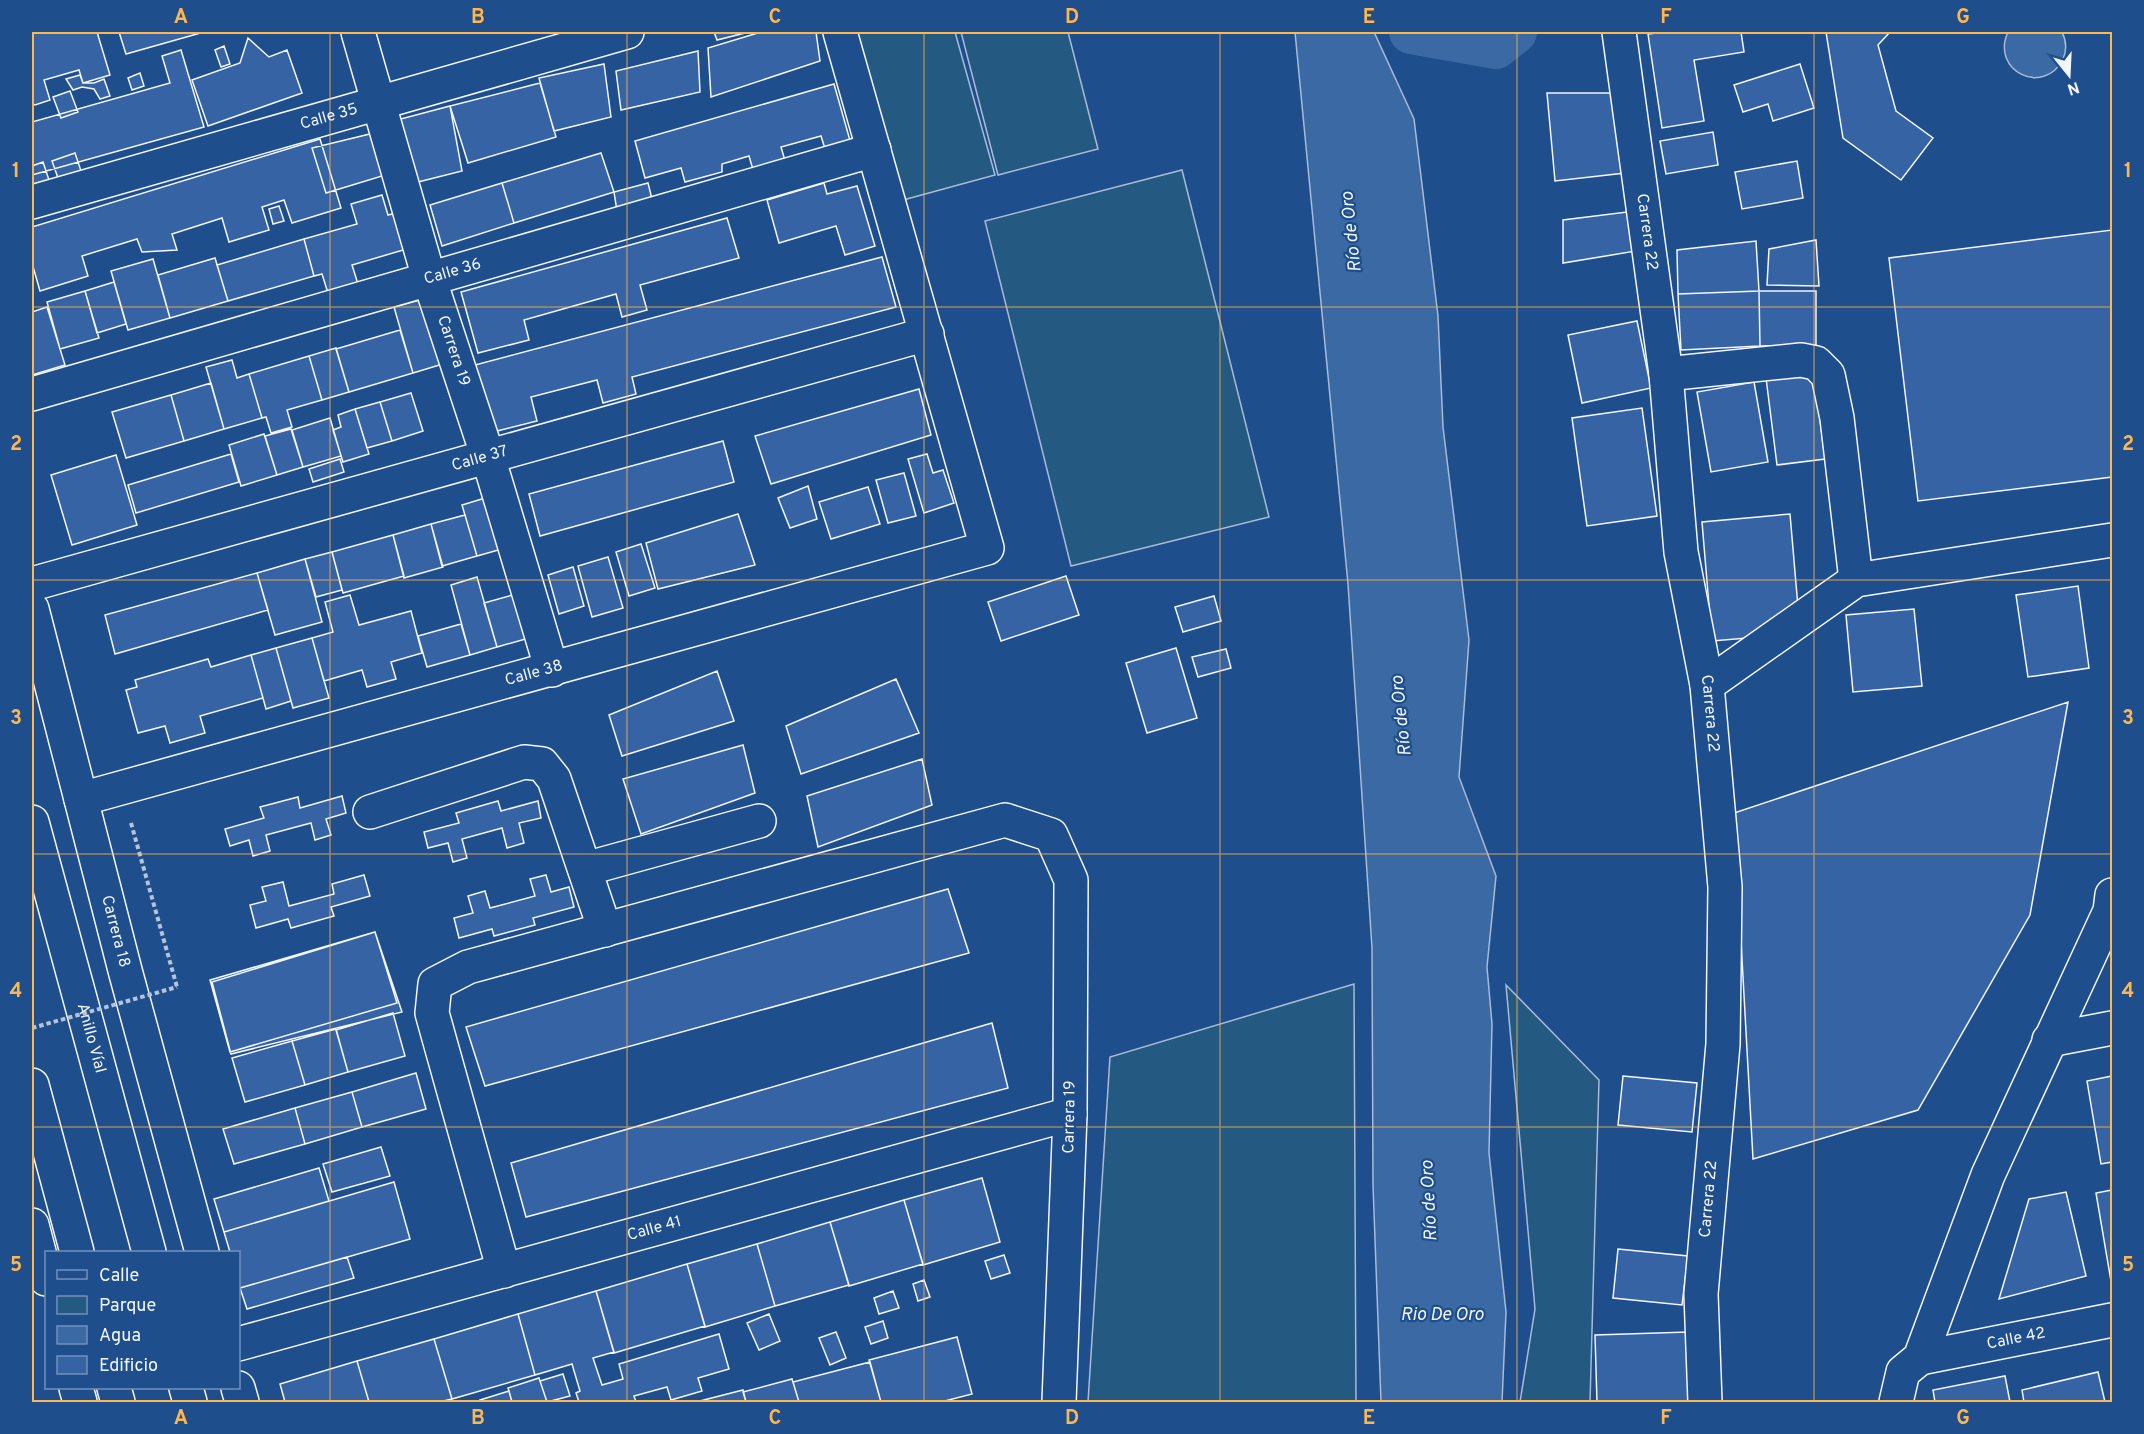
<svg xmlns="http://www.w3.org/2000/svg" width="2144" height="1434" font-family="Overpass,sans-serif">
<rect width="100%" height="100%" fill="#1f4e8c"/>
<path fill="#245a82" stroke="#a8bbd7" stroke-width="1.5" d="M857 32H955L995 175 903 200Z
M961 32H1068L1098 149 998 175Z
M1182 170 1269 517 1071 566 985 221Z
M1354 984 1356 1402H1088L1110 1057Z
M1506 985 1599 1080 1590 1402H1520L1535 1309Z"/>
<path fill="#3b69a3" stroke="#a8bbd7" stroke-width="1.5" d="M1295 32H1374L1414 119 1438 316 1443 427 1469 640 1459 777 1496 876 1487 967 1492 1024 1489 1153 1506 1312 1502 1402H1381L1373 1185 1372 948 1348 584Z
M2008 32H2062C2066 40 2067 50 2063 59 2044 97 1990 71 2008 32Z"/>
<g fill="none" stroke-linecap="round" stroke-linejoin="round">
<path stroke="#3b69a3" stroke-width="44" d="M1411 32 1496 47 1515 32"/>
</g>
<path fill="#3563a3" stroke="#f2f6ff" stroke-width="1.5" d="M32 32H97L110 75 83 83 79 70 44 80 50 100 35 105 32 103Z
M119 32H204L126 54Z
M714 32H749L717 40Z
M761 32H816L820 61 711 97 708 48Z
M1666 32H1741L1744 52 1694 60 1704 121 1662 128 1648 34Z
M1826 32H1890L1878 45 1896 111 1933 138 1901 180 1843 138Z
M248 38 269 57 287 50 302 93 208 126 192 80 240 63Z
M224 46 230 64 221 67 215 50Z
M181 50 204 127 32 175V122L170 83 162 56Z
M698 51 700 92 621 110 616 71Z
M604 64 611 117 554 131 539 78Z
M1800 64 1814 108 1773 121 1768 104 1743 112 1734 85Z
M140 73 144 86 132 90 128 78Z
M80 75 83 83H94L104 79 110 96 100 99 94 89 82 87 73 90 66 79Z
M540 83 556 137 468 163 450 106Z
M834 84 851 144 826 152 821 136 781 147 786 164 754 173 749 156 722 164V172L685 182 681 168 645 178 635 141Z
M70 91 78 112 61 118 53 97Z
M1547 93H1611L1625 173 1555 181Z
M450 106 462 171 414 183 397 120Z
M1713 132 1718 165 1666 174 1660 141Z
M374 133 382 176 326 193 312 148Z
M320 139 341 208 292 223 284 200 262 207 269 230 229 242 222 218 172 234 177 250 142 252 137 239 82 256 88 276 40 291 32 263V227Z
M75 153 81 171 58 178 52 161Z
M601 153 614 192 514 223 502 183Z
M1797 161 1803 198 1742 209 1735 172Z
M43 162 49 180 32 186V166Z
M502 183 514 223 442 246 430 205Z
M648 183 653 203 617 211 614 192Z
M824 183 827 194 857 186 875 246 845 255 836 226 779 243 767 200Z
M382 195 388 215 400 212 410 248 352 265 358 284 328 293 322 274 314 276 304 239 357 224 351 204Z
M279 206 284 221 273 224 269 209Z
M1627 212 1636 251 1563 263V220Z
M727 218 739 258 640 285 647 310 622 317 616 294 524 320 529 340 478 353 461 292Z
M2112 230V477L1918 501 1889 258Z
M304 239 314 276 228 301 217 265Z
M1816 240 1819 286 1767 285 1769 249Z
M1756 241 1759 291 1678 294 1677 250Z
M882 257 896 307 632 377 636 394 603 403 597 380 531 397 537 421 493 432 475 365Z
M215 258 228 301 170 318 158 275Z
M153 259 170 318 128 330 111 271Z
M114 282 126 324 97 333 85 291Z
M85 291 99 338 60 349 47 302Z
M1759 291H1816V345L1760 346Z
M1759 291 1760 346 1681 350 1678 294Z
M427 298 446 363 413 373 394 307Z
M47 307 65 365 32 375V312Z
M1637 321 1651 388 1582 403 1568 335Z
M400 330 413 373 349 392 336 349Z
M336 348 349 392 322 400 309 356Z
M309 356 322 400 287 410 292 427 271 433 266 417 262 418 249 374Z
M232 360 237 378 249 374 262 418 224 429 206 367Z
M1814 372 1825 459 1777 465 1766 378Z
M1754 382 1768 462 1711 472 1697 392Z
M211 383 224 429 184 441 171 395Z
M919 389 931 435 771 484 755 436Z
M411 393 423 431 392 441 380 402Z
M171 395 184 441 126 458 112 412Z
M380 402 392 441 367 448 355 409Z
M1642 408 1657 516 1587 526 1572 418Z
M355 409 369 454 343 462 333 430 341 427 338 415Z
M330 418 341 456 303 467 292 430Z
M291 429 303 467 277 475 265 436Z
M264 434 277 475 241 486 229 445Z
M723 441 734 482 540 536 529 494Z
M231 454 239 482 136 513 128 485Z
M927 454 933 473 943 470 954 503 924 513 908 459Z
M116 455 137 525 72 545 51 475Z
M340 459 344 472 313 482 309 469Z
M904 473 916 516 888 523 876 480Z
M808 486 817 519 790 528 778 498Z
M868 487 880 524 831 539 819 502Z
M495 495 509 547 477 556 462 505Z
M738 514 755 565 658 589 646 543Z
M1790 514 1798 607 1759 637 1712 641 1702 522Z
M465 515 477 556 442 566 431 524Z
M431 524 443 567 404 578 393 535Z
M393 535 404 576 343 593 332 552Z
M641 544 655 588 629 596 616 552Z
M332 552 342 590 316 597 305 559Z
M608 557 623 608 592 617 578 566Z
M305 559 322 622 275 635 257 573Z
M573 567 584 606 559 614 548 575Z
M257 573 268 610 115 654 105 615Z
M1066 576 1079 615 1001 641 988 602Z
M477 577 497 647 470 655 451 585Z
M2078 586 2089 668 2028 677 2016 595Z
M516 594 529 638 497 647 484 603Z
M350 595 359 625 411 611 422 653 391 662 396 679 367 687 362 670 324 681 312 638 333 632 325 602Z
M1214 596 1221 621 1183 632 1175 607Z
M1914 609 1922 686 1853 692 1846 615Z
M461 624 470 655 427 667 418 636Z
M312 638 329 698 293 708 276 648Z
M276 648 291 701 266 709 251 655Z
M1176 648 1197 718 1147 733 1126 663Z
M1226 649 1231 668 1198 677 1192 657Z
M251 655 263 698 200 716 205 733 170 743 165 726 138 733 126 690 137 687 135 680 208 659 211 667Z
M717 671 734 721 622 756 609 715Z
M896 679 919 733 801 774 786 726Z
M2068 702 2030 915 1918 1110 1753 1159 1734 813Z
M743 745 755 793 641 834 623 779Z
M922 759 932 805 818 847 807 796Z
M342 796 346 813 326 819 331 835 315 840 311 823 266 835 270 851 253 856 249 840 230 846 225 829 264 818 260 807 298 797 300 808Z
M498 801 501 811 538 801 541 818 519 823 524 843 507 848 502 828 462 839 467 858 453 862 448 843 428 848 424 832 459 823 456 813Z
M364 875 370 896 331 907 334 916 291 928 288 919 256 928 250 905 266 901 262 887 283 882 289 906 334 894 332 884Z
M546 875 551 892 569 887 574 907 533 918 535 925 494 936 492 929 459 938 454 918 473 913 468 896 485 891 490 908 535 896 530 879Z
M948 889 969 953 485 1086 466 1027Z
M375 932 397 1003 230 1052 210 980Z
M375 932 402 1012 231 1054 212 982Z
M393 1013 405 1056 348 1072 336 1030Z
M992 1023 1008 1088 526 1217 511 1163Z
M336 1029 348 1072 305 1085 292 1041Z
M292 1041 305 1085 245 1102 232 1058Z
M416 1073 426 1109 362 1127 352 1092Z
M1623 1076 1697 1083 1692 1132 1618 1125Z
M2112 1076V1162L2101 1164 2087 1081Z
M352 1092 362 1127 305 1144 295 1108Z
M295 1108 305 1144 234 1164 223 1129Z
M381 1147 390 1176 332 1192 323 1164Z
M319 1168 329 1201 224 1232 214 1199Z
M982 1178 1000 1242 923 1265 904 1200Z
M394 1182 410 1239 240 1288 238 1281V1252H230L224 1232Z
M2112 1190V1287L2096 1193Z
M2066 1192 2086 1276 1999 1299 2029 1199Z
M904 1200 923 1264 849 1286 830 1222Z
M830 1222 849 1285 775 1306 757 1244Z
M757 1244 775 1306 705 1327 687 1264Z
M1618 1249 1688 1256 1682 1305 1613 1298Z
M1004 1255 1010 1273 991 1279 985 1261Z
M347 1257 354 1278 247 1309 240 1288Z
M687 1264 705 1326 614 1353 596 1291Z
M924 1280 930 1297 918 1301 913 1284Z
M596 1291 614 1352 593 1358 602 1385 623 1379 619 1364 719 1334 729 1369 698 1378 702 1391 671 1400 667 1387 634 1396 636 1402H579L576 1393 580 1391 572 1364 535 1375 518 1314Z
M893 1291 899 1308 879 1314 874 1298Z
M518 1314 535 1375 452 1399 434 1339Z
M769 1314 780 1341 759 1350 747 1323Z
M883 1321 888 1338 871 1344 865 1327Z
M836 1332 846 1358 830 1365 819 1338Z
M1688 1332 1691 1402H1597L1595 1335Z
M957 1337 972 1394 941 1402H881L869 1360Z
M434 1339 452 1399 439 1402H369L357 1361Z
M357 1361 369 1402H285L280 1384Z
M870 1362 881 1402H799L793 1382Z
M2098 1372 2105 1402H2024L2022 1390Z
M563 1374 570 1396 547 1402 540 1381Z
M2005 1376 2010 1402H1935L1933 1390Z
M539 1378 547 1402H512L508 1388Z
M792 1379 799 1402H746L743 1392Z
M743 1390 746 1402H696Z
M509 1391 512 1402H481L480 1400Z"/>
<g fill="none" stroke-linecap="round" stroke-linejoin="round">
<g stroke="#f2f6ff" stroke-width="36">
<g id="minor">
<path id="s1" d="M358 32 429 278 488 457 552 670"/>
<path id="s2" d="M1619 32 1666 374 1681 552 1707 685 1725 887 1723 1044 1701 1294 1705 1402"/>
<path id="s3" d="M32 202 627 32"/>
<path d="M1666 374 1801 360 1816 363 1828 375 1837 418 1856 580"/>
<path id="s4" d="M32 394 874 150"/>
<path id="s5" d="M32 584 927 334"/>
<path id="s6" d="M32 609 126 974 202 1252"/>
<path d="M1707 685 1856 580 2112 540"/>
<path id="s7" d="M81 799 987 548 840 32"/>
<path d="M370 812 524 762 542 764 554 779 605 930"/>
<path d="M585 869 759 821"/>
<path d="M2049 1040 2112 1028"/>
<path d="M32 1225 46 1279"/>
<path d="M504 1271 432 1013 435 984 468 967 1005 820 1051 835 1071 880 1070 1114 1059 1402"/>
<path id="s8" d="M238 1344 1070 1114"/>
<path id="s9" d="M1920 1358 2112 1320"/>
<path d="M76 1388 80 1402"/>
<path d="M238 1388 242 1402"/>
<path d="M1896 1402 1903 1372 1920 1358 1988 1175 2110 911 2112 895"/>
</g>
</g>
<g stroke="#f2f6ff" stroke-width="36">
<g id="highway">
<path id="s10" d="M32 822 149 1252"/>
<path d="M32 1085 77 1252"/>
<path d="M114 1388 118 1402"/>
<path d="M186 1388 190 1402"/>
</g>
</g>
<path stroke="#b3c4dc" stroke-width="4" stroke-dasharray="4.5 3" stroke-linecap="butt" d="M131 823 177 987"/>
<use href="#minor" stroke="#1f4e8c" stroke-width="33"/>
<use href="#highway" stroke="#1f4e8c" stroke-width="33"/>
<path stroke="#b3c4dc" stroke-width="4" stroke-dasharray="4.5 3" stroke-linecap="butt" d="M32 1028 177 987"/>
</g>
<path fill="none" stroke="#ffb74d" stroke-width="1.5" stroke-opacity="0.55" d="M330 32V1402M627 32V1402M924 32V1402M1220 32V1402M1517 32V1402M1814 32V1402M32 307H2112M32 580H2112M32 854H2112M32 1127H2112"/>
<g text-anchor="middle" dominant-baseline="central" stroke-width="4.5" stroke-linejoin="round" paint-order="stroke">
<g font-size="16" fill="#f2f6ff" stroke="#1f4e8c">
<text stroke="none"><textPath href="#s3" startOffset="309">Calle 35</textPath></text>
<text stroke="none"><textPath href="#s2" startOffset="202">Carrera 22</textPath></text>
<text stroke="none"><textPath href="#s4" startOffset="438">Calle 36</textPath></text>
<text stroke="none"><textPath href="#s1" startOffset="333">Carrera 19</textPath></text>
<text stroke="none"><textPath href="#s5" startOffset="465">Calle 37</textPath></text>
<text stroke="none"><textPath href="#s7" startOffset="470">Calle 38</textPath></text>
<text stroke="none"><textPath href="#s2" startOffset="688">Carrera 22</textPath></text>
<text stroke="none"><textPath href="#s6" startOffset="333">Carrera 18</textPath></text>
<text stroke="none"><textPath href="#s10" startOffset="224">Anillo Víal</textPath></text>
<text transform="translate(1070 1117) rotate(-89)">Carrera 19</text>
<text transform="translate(1709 1199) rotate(-85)">Carrera 22</text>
<text stroke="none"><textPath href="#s8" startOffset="432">Calle 41</textPath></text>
<text stroke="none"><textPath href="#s9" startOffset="98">Calle 42</textPath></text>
</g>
<g font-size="18" font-style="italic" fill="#f2f6ff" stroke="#1f4e8c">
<text transform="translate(1352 232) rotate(-96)">Río de Oro</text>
<text transform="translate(1402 716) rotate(-96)">Río de Oro</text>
<text transform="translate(1430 1201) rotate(-93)">Río de Oro</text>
<text x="1442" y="1315">Rio De Oro</text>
</g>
</g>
<rect width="2144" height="1434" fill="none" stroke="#1f4e8c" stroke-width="66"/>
<rect x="45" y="1251" width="195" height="138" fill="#1f4e8c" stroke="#7391ba" stroke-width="1.5"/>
<rect x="57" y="1270" width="30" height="9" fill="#1f4e8c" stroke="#7391ba" stroke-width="1.5"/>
<text x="99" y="1281" font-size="18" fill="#f2f6ff">Calle</text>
<rect x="57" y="1296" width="30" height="18" fill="#245a82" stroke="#7391ba" stroke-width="1.5"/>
<text x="99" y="1311" font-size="18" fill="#f2f6ff">Parque</text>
<rect x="57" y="1326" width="30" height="18" fill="#3b69a3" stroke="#7391ba" stroke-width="1.5"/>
<text x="99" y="1341" font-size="18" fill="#f2f6ff">Agua</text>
<rect x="57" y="1356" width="30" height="18" fill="#3563a3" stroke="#7391ba" stroke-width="1.5"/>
<text x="99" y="1371" font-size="18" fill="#f2f6ff">Edificio</text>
<g transform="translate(2069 75) rotate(162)" stroke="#1f4e8c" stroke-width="4.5" paint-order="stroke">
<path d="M0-4.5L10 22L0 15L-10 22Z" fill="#f2f6ff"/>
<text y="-9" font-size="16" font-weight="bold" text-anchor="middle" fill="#f2f6ff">N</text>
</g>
<rect x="33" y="33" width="2078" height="1368" fill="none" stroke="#ffb74d" stroke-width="2"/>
<g font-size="20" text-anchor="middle" font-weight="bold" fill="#ffb74d">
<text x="181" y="23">A</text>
<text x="478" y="23">B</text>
<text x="775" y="23">C</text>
<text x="1072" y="23">D</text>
<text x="1369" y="23">E</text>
<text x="1666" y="23">F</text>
<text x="1963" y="23">G</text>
<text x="16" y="177">1</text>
<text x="2128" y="177">1</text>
<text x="16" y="450">2</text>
<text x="2128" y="450">2</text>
<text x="16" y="724">3</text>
<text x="2128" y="724">3</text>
<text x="16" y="997">4</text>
<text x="2128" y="997">4</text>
<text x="16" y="1271">5</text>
<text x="2128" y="1271">5</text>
<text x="181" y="1424">A</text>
<text x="478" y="1424">B</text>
<text x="775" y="1424">C</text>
<text x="1072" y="1424">D</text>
<text x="1369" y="1424">E</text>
<text x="1666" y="1424">F</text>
<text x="1963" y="1424">G</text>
</g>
</svg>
